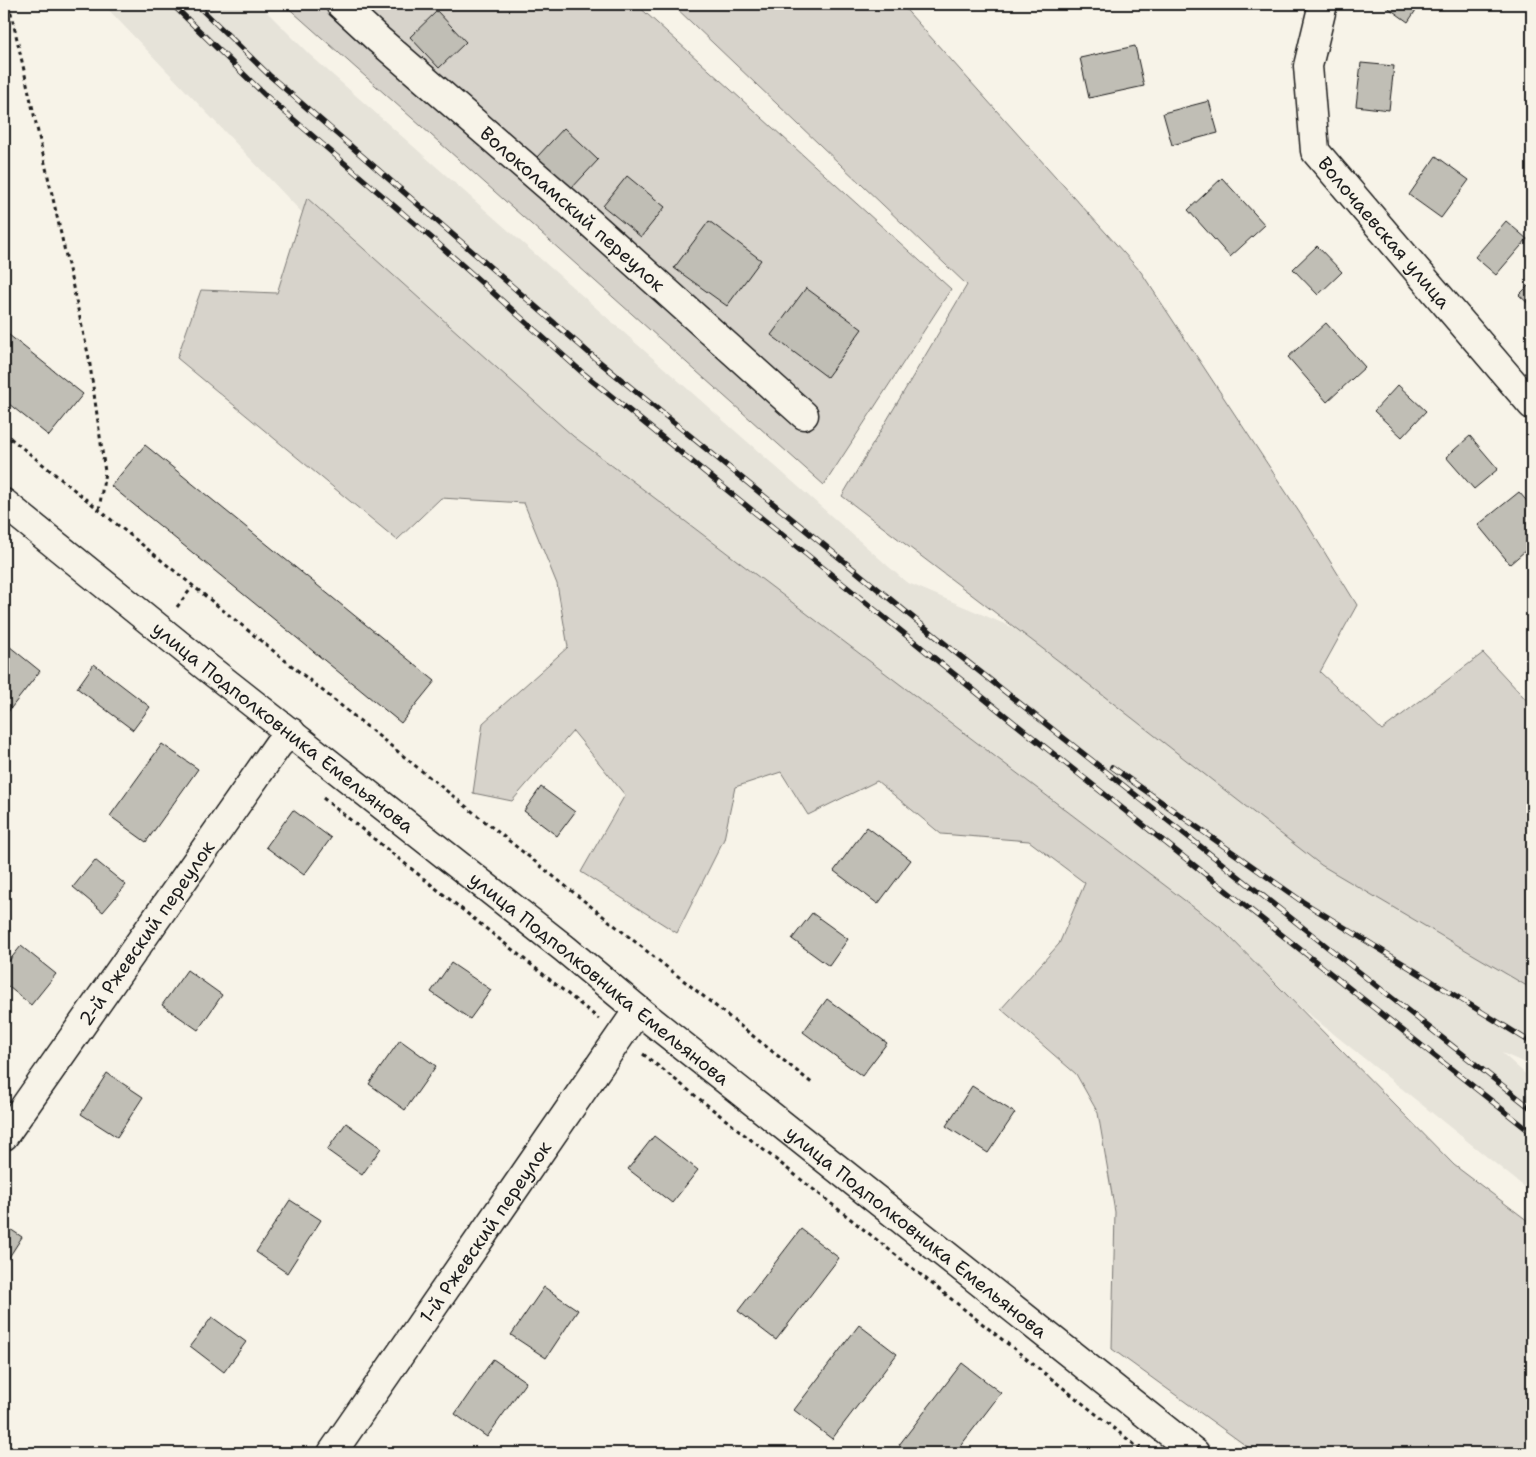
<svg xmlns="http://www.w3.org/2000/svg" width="1536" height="1457" font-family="'Shantell Sans',sans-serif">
<rect width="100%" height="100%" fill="#f7f3e8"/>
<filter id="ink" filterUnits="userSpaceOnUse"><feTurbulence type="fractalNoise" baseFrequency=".02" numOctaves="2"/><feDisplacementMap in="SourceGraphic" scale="10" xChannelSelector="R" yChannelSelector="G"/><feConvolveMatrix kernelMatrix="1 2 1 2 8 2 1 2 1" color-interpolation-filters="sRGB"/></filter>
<g filter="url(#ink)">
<path fill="#e6e3d9" d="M103 4H259L310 55 906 582 1033 636 1532 954V1066L1502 1053 1532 1080V1193L1007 772 390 305Z"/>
<path fill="#d7d3cb" stroke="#7a7874" d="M284 4H636L951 289 824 485Z
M672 4H901L1141 272 1309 527 1357 605 1320 672 1382 730 1483 653 1532 706V989L1321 865 1064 665 842 496 967 285Z
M307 198 573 436 1221 928 1454 1165 1532 1224V1453H1256L1112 1349 1115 1212 1098 1113 1076 1074 1001 1009 1059 944 1085 883 1029 841 941 834 877 781 808 815 781 772 735 787 724 839 677 933 581 872 625 795 573 731 512 801 473 793 483 723 568 647 557 584 524 503 441 498 397 540 177 358 201 290 277 293Z"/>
<path fill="#c0beb5" stroke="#1c1c1c" d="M1383 4H1420L1408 22Z
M437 11 466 42 439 68 410 37Z
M1135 46 1144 86 1089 98 1080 58Z
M1361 63 1394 66 1389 110 1356 106Z
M1209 101 1218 133 1172 145 1163 113Z
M564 128 598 160 571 189 537 157Z
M1436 156 1469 180 1441 218 1409 195Z
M627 176 665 207 641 237 603 206Z
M1222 178 1265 225 1230 257 1188 210Z
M709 221 761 260 727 306 674 268Z
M1506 221 1527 239 1496 275 1475 257Z
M1317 246 1342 272 1318 295 1293 269Z
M1532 282V307L1519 295Z
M806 288 862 329 827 377 771 335Z
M1326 323 1365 367 1327 402 1288 357Z
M4 331 83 394 49 436 4 400Z
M1398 385 1426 411 1402 437 1374 411Z
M1470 436 1498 469 1474 489 1446 457Z
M145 445 435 681 401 723 111 486Z
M1519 492 1532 507V545L1510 564 1478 525Z
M4 642 40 671 4 717Z
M94 664 150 707 133 730 77 688Z
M162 744 198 769 146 842 110 816Z
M541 787 575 812 557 836 524 811Z
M293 810 331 838 304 875 266 847Z
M867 827 911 860 878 904 834 871Z
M95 860 126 885 103 912 73 887Z
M812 913 848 939 829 966 792 939Z
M21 946 56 974 31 1005 4 983V967Z
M451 963 491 990 470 1019 431 992Z
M187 970 222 995 198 1030 162 1005Z
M827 999 887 1043 862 1076 803 1032Z
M400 1040 436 1066 405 1110 369 1084Z
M107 1073 143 1097 117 1137 81 1114Z
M972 1086 1015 1113 988 1153 946 1126Z
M346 1123 381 1148 362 1175 327 1150Z
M654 1136 698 1170 672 1203 628 1169Z
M290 1200 321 1220 287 1273 256 1252Z
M4 1225 22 1237 4 1265Z
M801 1229 839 1258 776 1340 738 1311Z
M544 1287 578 1310 546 1358 511 1335Z
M212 1317 246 1342 224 1372 190 1346Z
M859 1325 897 1354 832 1439 794 1410Z
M493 1359 526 1382 487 1437 455 1414Z
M962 1363 1001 1393 955 1453H910L899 1445Z"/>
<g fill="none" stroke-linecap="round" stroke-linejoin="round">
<g stroke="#1c1c1c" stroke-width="31">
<g id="minor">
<path id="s1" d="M340 4 379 40 586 219 804 415"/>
<path id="s2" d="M1323 4 1308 66 1315 151 1532 405"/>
<path id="s3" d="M4 1136 278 745 291 732"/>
<path id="s4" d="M332 1453 638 1010"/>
</g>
</g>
<g stroke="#1c1c1c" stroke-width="31">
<g id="primary">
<path id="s5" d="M4 503 204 665 565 949 638 1010 1195 1453"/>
</g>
</g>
<path stroke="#1c1c1c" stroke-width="3" stroke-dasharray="4 4" stroke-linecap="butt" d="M9 4 89 358 105 472 99 510
M4 433 433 780 813 1084
M177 607 193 586
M323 798 599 1019
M643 1054 1145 1453"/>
<use href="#minor" stroke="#f7f3e8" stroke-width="28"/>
<use href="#primary" stroke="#f7f3e8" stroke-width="28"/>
<g stroke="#1c1c1c" stroke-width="5.5">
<path id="rail" d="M172 4 265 95 434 240 584 374 1007 717 1532 1133
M196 4 269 75 596 359 955 652 1532 1109
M1112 767 1300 900 1532 1043"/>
</g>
<use href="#rail" stroke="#f7f3e8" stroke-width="4" stroke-dasharray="11" stroke-linecap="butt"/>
</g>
</g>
<g text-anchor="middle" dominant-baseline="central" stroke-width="5" stroke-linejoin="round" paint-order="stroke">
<g font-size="19" fill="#1c1c1c" stroke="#f7f3e8">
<text stroke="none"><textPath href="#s1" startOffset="310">Волоколамский переулок</textPath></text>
<text stroke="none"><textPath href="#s2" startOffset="256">Волочаевская улица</textPath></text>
<text stroke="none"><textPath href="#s5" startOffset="358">улица Подполковника Емельянова</textPath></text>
<text stroke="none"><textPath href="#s3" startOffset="248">2-й Ржевский переулок</textPath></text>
<text stroke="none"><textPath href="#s5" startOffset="762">улица Подполковника Емельянова</textPath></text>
<text stroke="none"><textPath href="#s5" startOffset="1168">улица Подполковника Емельянова</textPath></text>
<text stroke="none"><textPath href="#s4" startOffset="269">1-й Ржевский переулок</textPath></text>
</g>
</g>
<rect width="1536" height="1457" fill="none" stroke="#f7f3e8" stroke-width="20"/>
<rect x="10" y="10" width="1516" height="1437" fill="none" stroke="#1c1c1c" stroke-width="2" filter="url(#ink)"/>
</svg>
